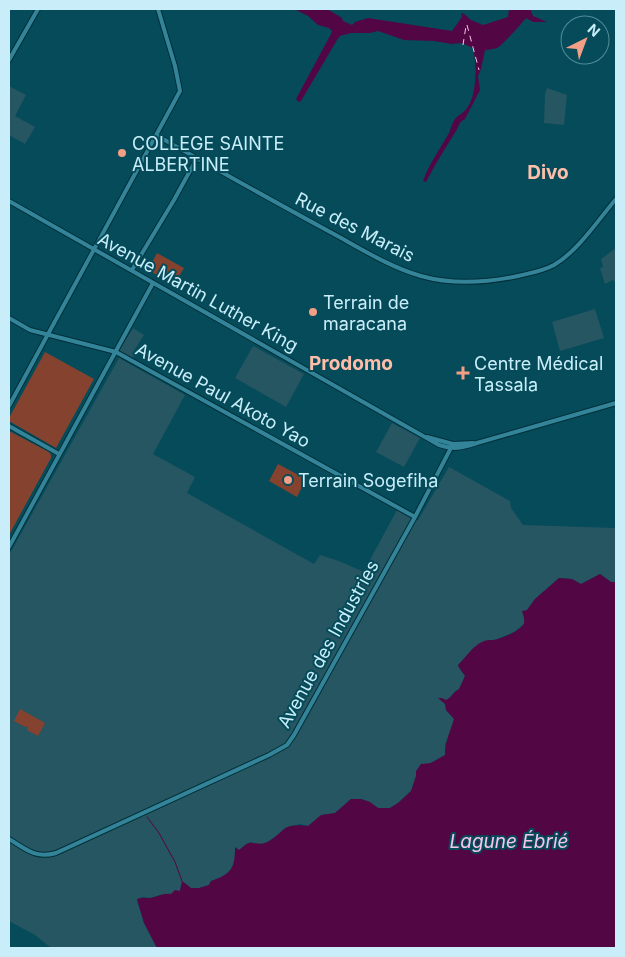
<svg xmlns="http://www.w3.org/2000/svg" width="625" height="957" font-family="Inter,sans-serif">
<rect width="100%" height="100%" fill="#054b5a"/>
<path fill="#265662" d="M9 86 26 95 15 116 35 127 25 144 9 135Z
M547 88 567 95 564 125 544 123 545 94Z
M616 248V283L613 280 605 284 600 268 603 267 601 259Z
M595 309 604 338 560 351 552 322Z
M133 328 144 335 132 354 134 356 132 359 119 351Z
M253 346 304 374 286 407 235 378Z
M119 358 185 395 153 454 195 477 187 493 314 564 320 555 339 561 362 571 365 569 397 510 418 520 449 467 510 501 511 508 523 525 616 528V582H611L600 574 581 584 572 579 559 578 535 599 526 611 524 624 514 632 473 649 458 665V666L465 676 459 690 456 691 451 698 446 701 439 698 445 704 446 710 454 719 450 733 445 744V755L416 771V776L411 791 398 803 390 808H378L370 802 361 799H351L335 813 330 814H326L308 826 300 824 285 828 281 833 267 842 259 845 251 842 247 844 239 850 235 848V859L233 866 229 872 222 877 211 881 209 885 199 888H190L185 883 181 885 180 891 171 894 160 895 151 898 143 897 137 901 144 923 157 948H51L35 935 9 921V555Z
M392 423 420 438 404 467 376 452Z"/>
<path fill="#85432f" d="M157 253 184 268 174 285 148 270Z
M45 352 94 379 56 448 9 421V418Z
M9 431 49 452 51 455V458L9 535Z
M278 464 306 479 297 497 269 481Z
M20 709 45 723 38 736 27 730 28 726 25 727 14 721Z"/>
<path fill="#520744" d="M294 9H327L342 18 343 21 352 25 355 22 368 18 452 31 462 17 461 13 464 14 471 20 483 25 508 17 509 9H532L531 11 533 16 547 22H533L526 18C522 23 501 47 497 48 493 49 488 50 485 50L481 69 478 76 480 90 465 119C459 122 459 126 456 131 445 149 435 164 426 182L423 181C429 164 440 149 449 133 451 128 452 123 455 119 458 115 464 113 467 108 477 95 477 64 473 48L462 43 452 44 434 41 404 40 378 31 370 33H351L340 36 337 40 301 101 299 102 296 99 331 34 332 31 329 28 318 25 308 16Z
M600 574 611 582H616V948H157L144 923 137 899C142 897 145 898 150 898 157 897 163 893 171 894L175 890 180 891 182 881 191 888H199L209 885 211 881C231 874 235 869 235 847L239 850C242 848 245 844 249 843 254 842 259 845 265 843 273 840 278 834 284 829 290 824 301 825 308 826L321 815 335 813 351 799H361L370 802 378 808H390L398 803 411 791 416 776V771L421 764 431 763 445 755C445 741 450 732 454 719L446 710 445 704 438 698H442L446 700C452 697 453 692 459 689L465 676 458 666 459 664C466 657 473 646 482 642 486 640 489 640 493 640 501 639 521 631 524 623 525 619 523 615 522 611L527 610 535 599 559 578 572 579 581 584Z"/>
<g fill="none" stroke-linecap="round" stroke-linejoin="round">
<path stroke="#520744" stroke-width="1" d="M147 817 159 833 175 862 182 881"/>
<path stroke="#f9c5e9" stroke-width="1" stroke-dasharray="6 5" stroke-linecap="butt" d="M467 25 479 70
M463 45 466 26"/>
<g stroke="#012f39" stroke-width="6">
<path id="secondary" d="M9 60 38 9
M156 135C214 168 273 201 332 233 360 248 389 267 421 276 453 285 485 283 518 276 531 273 543 271 554 265 578 251 598 220 616 199
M9 201 439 445C454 450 462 448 477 443L616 403
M132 270 174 200 197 158
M9 318 30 330 116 352 415 517
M9 406 180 91 175 66 158 9
M9 426 59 454
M427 437 453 444 473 443
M9 547 153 283
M9 839C26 849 35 859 56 853L269 755 287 745 294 735 415 517 453 444"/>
</g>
<use href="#secondary" stroke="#348499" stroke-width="4"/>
</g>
<g fill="#f39f85" stroke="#054b5a" stroke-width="2">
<circle cx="122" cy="153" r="5"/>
<circle cx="313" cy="312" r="5"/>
<path d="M460.5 365.5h5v5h5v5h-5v5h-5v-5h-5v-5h5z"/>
<circle cx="288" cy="480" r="5"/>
</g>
<g text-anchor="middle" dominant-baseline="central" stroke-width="4" stroke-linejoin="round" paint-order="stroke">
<g font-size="18" fill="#c9eef9" stroke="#054b5a" text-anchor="start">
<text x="132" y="143">COLLEGE SAINTE<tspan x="132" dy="21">ALBERTINE</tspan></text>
<text x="323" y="302">Terrain de<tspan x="323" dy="21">maracana</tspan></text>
<text x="474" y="363">Centre Médical<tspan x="474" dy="21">Tassala</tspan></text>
<text x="298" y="480">Terrain Sogefiha</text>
</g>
<g font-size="18" fill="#c9eef9" stroke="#054b5a">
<text transform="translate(355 227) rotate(27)">Rue des Marais</text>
<text transform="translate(198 292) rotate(29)">Avenue Martin Luther King</text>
<text transform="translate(223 395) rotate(29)">Avenue Paul Akoto Yao</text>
<text transform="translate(328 644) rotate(-61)">Avenue des Industries</text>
</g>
<g font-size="19" font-weight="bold" fill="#febeaa" stroke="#054b5a">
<text x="548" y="172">Divo</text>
<text x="351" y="363">Prodomo</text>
</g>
<g font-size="19" font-style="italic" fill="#f9c5e9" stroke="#054b5a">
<text x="509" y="841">Lagune Ébrié</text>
</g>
</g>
<rect width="625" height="957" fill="none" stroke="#c9eef9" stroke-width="20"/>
<g transform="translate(585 40) rotate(42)"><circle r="24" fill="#054b5a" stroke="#538c9a"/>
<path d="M0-4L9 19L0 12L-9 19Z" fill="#f39f85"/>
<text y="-8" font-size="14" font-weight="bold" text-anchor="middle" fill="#c9eef9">N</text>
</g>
</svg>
